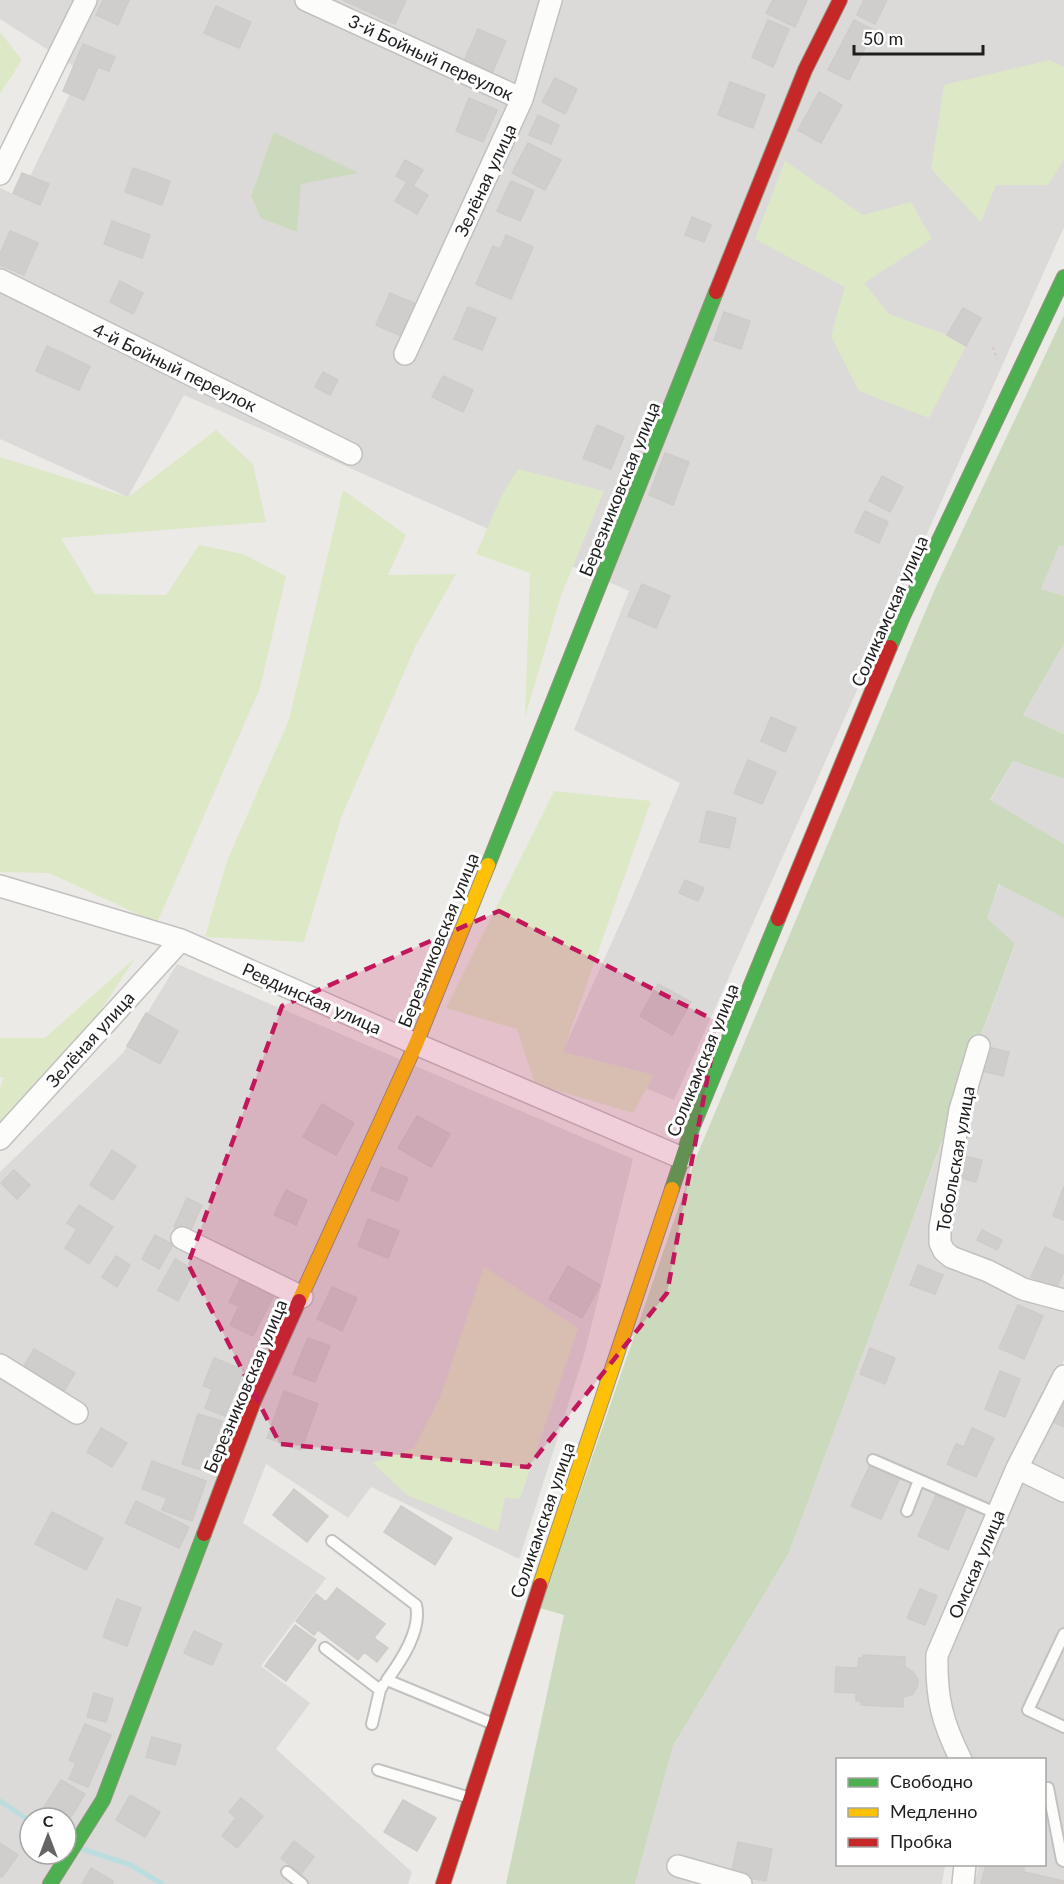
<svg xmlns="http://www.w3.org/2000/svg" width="1064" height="1884" font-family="Lato,sans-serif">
<rect width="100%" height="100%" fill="#eceae7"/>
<path fill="#dbdad8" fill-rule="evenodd" d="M0 0H1064V227L674 1100 562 1053 633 895 680 783 574 730 629 591 184 395 128 497 0 439V188L20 197 81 71 0 19Z
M1059 545 1064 546V596L1041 589Z
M1064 644V734L1023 715Z
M1013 761 1064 779V844L990 801Z
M1000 884 1064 918V1360L1015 1455 930 1694 943 1748 948 1759 838 1760V1864L945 1865 942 1884H635L673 1746 789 1553 1015 945 986 918Z
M177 964 633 1159 584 1355 519 1559 371 1487 348 1518 266 1464 243 1523 326 1578 261 1666 310 1703 276 1749 412 1872 408 1884H0V1172L123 1053ZM30 1818H66V1854H30Z
M1064 1387V1884H974L979 1865 1044 1864V1760L973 1759 958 1727 947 1684V1654Z"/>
<path fill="#dde8c7" d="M0 32 22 60 0 94Z
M1050 60 1064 67V159L1048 185H996L981 222 931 169 944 85Z
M785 161 863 215 911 202 932 239 864 283 889 314 947 335 966 346 929 418 859 391 831 336 845 287 755 239Z
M216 430 253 464 266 522 61 538 95 594 166 595 199 545 243 554 286 576 260 688 157 923 49 873 0 872V457L128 497Z
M518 469 604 491 561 596 525 717 530 573 476 554 502 495Z
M343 490 406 535 388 575 456 574 416 645 341 818 304 942 205 937 227 861 289 720Z
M554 791 651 801 563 1052 654 1075 633 1113 535 1084 517 1029 446 1008Z
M135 958 70 1058 0 1132V1088L4 1077H0V1038H45Z
M484 1267 578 1328 520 1499 505 1497 498 1532 407 1495 373 1463 414 1448 440 1397Z"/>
<path fill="#cbdabd" d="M274 132 358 173 301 184 297 232 261 218 251 196Z
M1064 315V546H1059L1041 589 1064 596V644L1023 715 1064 734V779L1013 761 990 800 1064 844V918L999 884 987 918 1015 944 789 1553 673 1746 635 1884H506L564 1615 540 1608 695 1160 934 591Z"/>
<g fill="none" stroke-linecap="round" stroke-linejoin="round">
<path stroke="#bbdddf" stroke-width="5" d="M0 1801 30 1821
M82 1849 131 1865 162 1884"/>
</g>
<path fill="#d0cecc" stroke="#cfcbc8" stroke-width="1.5" d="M103 0H129L118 25 96 15Z
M343 0H406L395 24Z
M773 0H807L795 27 766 13Z
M864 0H887L875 24 857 15Z
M216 6 251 22 239 48 204 33Z
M768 20 789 29 773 67 752 57Z
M854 20 874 30 849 80 828 70Z
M478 29 506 41 492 73 464 61Z
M83 44 115 57 109 71 98 67 84 100 63 91Z
M555 78 577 89 565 114 542 102Z
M730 82 765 95 753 128 718 115Z
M819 92 842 105 821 143 798 130Z
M469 98 497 110 483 142 456 131Z
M538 115 559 125 551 144 529 135Z
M528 143 561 160 545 190 512 173Z
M405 160 423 170 413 186 428 195 417 214 395 201 407 182 396 176Z
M133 168 170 181 162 205 125 192Z
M22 173 49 184 40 205 13 193Z
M511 181 534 191 520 221 497 211Z
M692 217 711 225 704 242 685 235Z
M112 221 150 235 142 258 104 244Z
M10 231 38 243 24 275 0 265V254Z
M506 235 533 247 511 299 476 284 493 246 500 249Z
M120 281 143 293 133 314 110 302Z
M390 293 418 305 404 337 376 325Z
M468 307 496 318 482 350 454 339Z
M963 308 981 318 966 346 947 335Z
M724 312 750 321 741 349 714 340Z
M47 346 90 366 79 390 36 371Z
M323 372 338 380 330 395 315 387Z
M443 376 473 390 463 412 432 397Z
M597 425 624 437 611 469 583 458Z
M665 453 689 462 673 505 649 495Z
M882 476 903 487 890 512 869 501Z
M865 511 888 522 879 543 855 532Z
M642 584 670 596 656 628 628 616Z
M771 717 796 728 785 752 761 741Z
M748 760 776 772 762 804 734 793Z
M707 811 736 818 729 848 700 842Z
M685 880 704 888 698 901 679 893Z
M658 984 691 1002 672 1035 640 1016Z
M146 1013 178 1031 160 1064 127 1046Z
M984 1046 1009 1052 1003 1076 978 1070Z
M322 1104 354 1123 336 1155 303 1137Z
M417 1116 450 1134 431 1167 398 1148Z
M112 1150 136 1166 113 1200 90 1185Z
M955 1154 982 1160 976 1182 950 1175Z
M381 1167 408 1178 398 1201 371 1190Z
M14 1170 30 1185 17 1199 1 1183Z
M1064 1186V1220L1053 1216Z
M286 1190 307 1200 296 1225 274 1215Z
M187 1198 202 1205 189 1234 174 1227Z
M79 1205 113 1227 89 1264 65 1248 77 1229 67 1223Z
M368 1219 399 1231 388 1258 358 1246Z
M982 1230 1002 1240 997 1250 977 1240Z
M155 1235 173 1245 159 1269 142 1259Z
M1045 1247 1064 1256V1271L1056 1289 1031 1277Z
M116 1256 130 1265 117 1287 102 1277Z
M175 1259 194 1270 178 1301 158 1290Z
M918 1265 943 1275 935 1294 910 1285Z
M568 1266 600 1285 582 1318 549 1299Z
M242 1276 275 1293 253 1336 230 1325 239 1306 229 1302Z
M332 1287 357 1298 342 1331 317 1319Z
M1018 1305 1043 1316 1024 1359 999 1348Z
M308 1338 330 1346 315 1382 293 1374Z
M870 1348 895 1358 885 1384 860 1374Z
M34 1349 75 1373 64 1391 24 1366Z
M214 1358 244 1370 225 1416 205 1408 212 1389 203 1386Z
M1000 1371 1020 1379 1005 1417 985 1409Z
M284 1391 318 1404 301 1450 267 1438Z
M1064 1399V1427L1053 1422Z
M198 1414 222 1421 205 1471 182 1464Z
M101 1428 127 1443 112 1467 87 1452Z
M972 1428 994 1438 976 1477 947 1464 956 1444 964 1447Z
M152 1461 206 1481 192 1521 162 1510 167 1498 142 1489Z
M870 1465 900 1478 881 1519 851 1506Z
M294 1489 328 1516 307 1542 273 1515Z
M936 1495 966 1508 948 1550 918 1536Z
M136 1501 189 1527 179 1548 125 1523Z
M401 1506 452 1538 435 1565 384 1532Z
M52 1512 103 1538 86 1570 35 1544Z
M337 1588 385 1624 374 1638 388 1648 377 1662 364 1652 358 1660 318 1630 314 1635 296 1621 316 1594 326 1602Z
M920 1589 937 1596 925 1625 907 1618Z
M117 1599 141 1608 127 1646 103 1637Z
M295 1625 316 1640 286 1681 265 1666Z
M194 1631 222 1644 212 1665 184 1653Z
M863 1655 905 1657V1667L913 1672 918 1680V1685L913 1694 903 1697V1707L861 1705V1701H856V1693L835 1692 836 1667 858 1668 859 1658H863Z
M94 1693 113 1699 106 1722 87 1717Z
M85 1724 111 1735 88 1787 69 1779 76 1763 69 1760Z
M152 1737 181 1745 175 1765 146 1757Z
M61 1780 85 1794 66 1825V1818H51L41 1812Z
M130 1795 160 1812 145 1837 116 1820Z
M241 1798 263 1816 237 1848 222 1836 236 1818 229 1812Z
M403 1800 436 1818 417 1851 384 1832Z
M294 1841 314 1857 301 1874 281 1858Z
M738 1842 772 1849 766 1881 731 1875Z
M0 1843 18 1855 2 1877 0 1876Z
M986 1864H1024V1872L1064 1881V1884H981Z
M91 1868 113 1881 112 1884H82Z"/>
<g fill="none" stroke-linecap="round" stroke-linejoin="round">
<g stroke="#c2c1bf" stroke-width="14">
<path id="lane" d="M873 1460 998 1514
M907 1511 919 1480
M332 1541 416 1605C422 1630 401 1661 387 1680L491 1723
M1064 1634 1028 1710 1064 1727
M325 1648 380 1690
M372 1724 380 1690 383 1685
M378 1770 467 1797
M1044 1788H1048L1062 1860 1064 1861
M287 1872 302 1884"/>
</g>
<g stroke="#c2c1bf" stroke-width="24">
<path id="street" d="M306 0 522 99
M0 174 86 0
M0 280 351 454
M405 354 522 99 551 0
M0 886 181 940 416 1044 682 1158
M979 1046 960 1110 940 1228V1243L944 1251 951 1257 988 1271 1023 1289 1064 1300
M0 1139 181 940
M182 1238 302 1297
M0 1365 77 1413
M1017 1468 1064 1491
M961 1760C942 1722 936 1698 937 1655L1017 1468 1064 1376
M678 1866 741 1884
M963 1884 965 1864"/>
</g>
<g stroke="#96947f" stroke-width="16">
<path id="fast" d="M890 647 904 614 1064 277
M488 865 716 292
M672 1189 693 1126 778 919
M50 1884 103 1800 204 1534"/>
</g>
<g stroke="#96947f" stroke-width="16">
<path id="slow" d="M299 1301 416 1044 488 865
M540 1585 672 1189"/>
</g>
<g stroke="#96947f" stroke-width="16">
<path id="jam" d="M716 292 805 70 840 0
M778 919 890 647
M204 1534 254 1401 299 1301
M443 1884 540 1585"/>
</g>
<path stroke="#d9cbca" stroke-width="3" stroke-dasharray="3 3" stroke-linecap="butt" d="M993 347 997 359"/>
<use href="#lane" stroke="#fcfcfb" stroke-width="10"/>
<use href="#street" stroke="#fcfcfb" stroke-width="21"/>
<use href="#fast" stroke="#4caf50" stroke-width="14"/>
<use href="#slow" stroke="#ffc107" stroke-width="14"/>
<use href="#jam" stroke="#c62828" stroke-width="14"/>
</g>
<path fill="#c2185b" fill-opacity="0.2" stroke="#c2185b" stroke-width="4.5" stroke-dasharray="12 8" stroke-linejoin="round" d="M499 911 718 1022 667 1293 528 1467 280 1444 188 1264 282 1006Z"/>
<g text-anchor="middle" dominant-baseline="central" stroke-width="6" stroke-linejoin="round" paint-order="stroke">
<g font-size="18" fill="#1e1e1e" stroke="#fff">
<text transform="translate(431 57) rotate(25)">3-й Бойный переулок</text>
<text transform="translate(485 180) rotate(-65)">Зелёная улица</text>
<text transform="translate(175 367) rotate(26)">4-й Бойный переулок</text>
<text transform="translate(619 489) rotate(-68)">Березниковская улица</text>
<text transform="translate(889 611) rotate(-66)">Соликамская улица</text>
<text transform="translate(438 940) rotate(-68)">Березниковская улица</text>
<text transform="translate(312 998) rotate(24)">Ревдинская улица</text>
<text transform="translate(90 1039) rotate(-48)">Зелёная улица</text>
<text transform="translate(702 1060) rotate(-68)">Соликамская улица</text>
<text transform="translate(955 1159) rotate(-80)">Тобольская улица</text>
<text transform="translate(245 1386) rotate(-67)">Березниковская улица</text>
<text transform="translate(542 1520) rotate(-71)">Соликамская улица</text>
<text transform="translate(976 1564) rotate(-67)">Омская улица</text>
</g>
</g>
<rect x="836" y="1758" width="210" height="108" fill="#ffffff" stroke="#a5a5a5" stroke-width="1.5"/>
<rect x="848" y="1778" width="30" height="9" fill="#4caf50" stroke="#a5a5a5" stroke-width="1.5"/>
<text x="890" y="1788" font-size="18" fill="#1e1e1e">Свободно</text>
<rect x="848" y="1808" width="30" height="9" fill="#ffc107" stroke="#a5a5a5" stroke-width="1.5"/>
<text x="890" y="1818" font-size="18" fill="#1e1e1e">Медленно</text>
<rect x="848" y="1838" width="30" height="9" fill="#c62828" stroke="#a5a5a5" stroke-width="1.5"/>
<text x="890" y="1848" font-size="18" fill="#1e1e1e">Пробка</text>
<g transform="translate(48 1836)"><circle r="28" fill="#ffffff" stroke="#a5a5a5" stroke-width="1.5"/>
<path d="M0-4.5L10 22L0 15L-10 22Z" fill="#666564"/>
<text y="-9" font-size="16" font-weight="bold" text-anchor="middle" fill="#1e1e1e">С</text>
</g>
<path d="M854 45v9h129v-9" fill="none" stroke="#1e1e1e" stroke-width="3"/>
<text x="863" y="45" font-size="18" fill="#1e1e1e" stroke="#ffffff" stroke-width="4.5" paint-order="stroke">50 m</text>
</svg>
